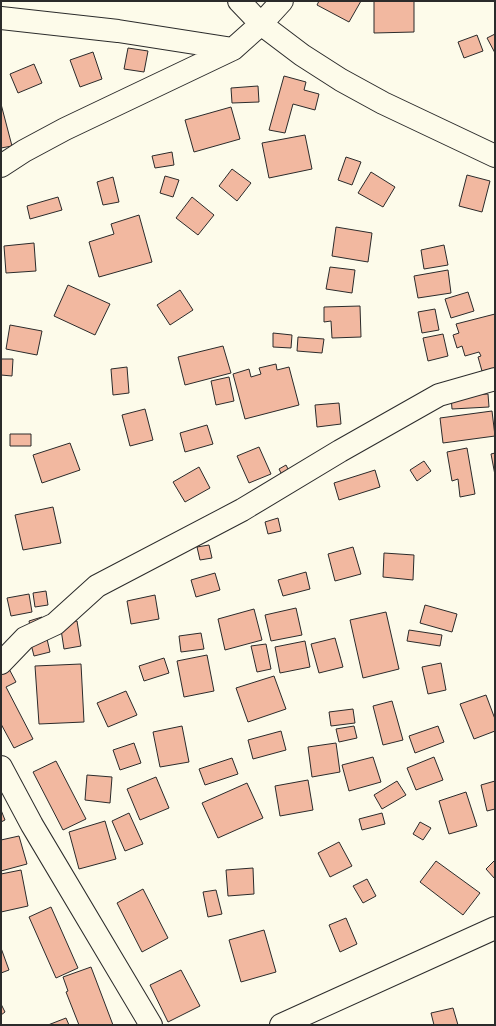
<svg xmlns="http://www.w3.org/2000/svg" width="496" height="1026" font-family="'Fira Sans',sans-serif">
<rect width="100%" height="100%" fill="#fdfbea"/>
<path fill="#f2b8a0" stroke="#2b2b2b" d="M319 1H361L349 22 317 5Z
M374 1H414V32L374 33Z
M495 34V53L487 38Z
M477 35 483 51 464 58 458 42Z
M128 48 148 51 144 72 124 69Z
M93 52 102 79 80 87 70 60Z
M34 64 42 83 18 93 10 74Z
M284 76 306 82 304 90 319 94 315 110 293 104 285 133 269 130Z
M258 86 259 102 232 103 231 88Z
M1 104 12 146 1 148Z
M231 107 240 139 194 152 185 120Z
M305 135 312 169 269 178 262 143Z
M172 152 174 165 155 168 152 156Z
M346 157 361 162 352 185 338 180Z
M232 169 251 183 237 201 219 186Z
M371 172 395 187 383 207 358 193Z
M467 175 490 181 482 212 459 206Z
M165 176 179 180 173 197 160 193Z
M113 177 119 202 103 205 97 182Z
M58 197 62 210 30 219 27 206Z
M192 197 214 215 198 235 176 218Z
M139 215 152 262 99 277 89 242 114 234 111 224Z
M336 227 372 233 368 262 332 256Z
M34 243 36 271 6 273 4 246Z
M444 245 448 265 424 269 421 250Z
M330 267 355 270 352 293 326 289Z
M448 270 451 293 418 298 414 276Z
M68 285 110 304 95 335 54 316Z
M180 290 193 310 170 325 157 305Z
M468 292 474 311 451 318 445 299Z
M360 306 361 337 332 338 331 321 324 322V307Z
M435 309 439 330 422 333 418 312Z
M495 314V368L482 371 478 357 481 356 479 352 465 356 462 346 457 348 453 335 459 333 456 324Z
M10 325 42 331 37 355 6 349Z
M273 333 292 335 291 348 273 347Z
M443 334 448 356 428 361 423 338Z
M298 337 324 339 322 353 297 351Z
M223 346 231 373 185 385 178 357Z
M1 359H13L12 376 1 375Z
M276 364 277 370 289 367 299 405 245 419 233 374 249 369 251 377 261 374 259 368Z
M127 367 129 393 113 395 111 369Z
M229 377 234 401 216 405 211 381Z
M488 394 489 407 452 409 451 396Z
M339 403 341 424 317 427 315 405Z
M145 409 153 440 130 446 122 415Z
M492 411 495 436 443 443 440 418Z
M207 425 213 444 185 452 180 433Z
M10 434H31V446H10Z
M70 443 80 470 42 483 33 455Z
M259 447 271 474 249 483 237 456Z
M467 448 475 494 460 497 458 479 452 481 447 452Z
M495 453V475L491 454Z
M424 461 431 471 417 481 410 470Z
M286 465 291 475 284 479 279 469Z
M199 467 210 488 185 502 173 482Z
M375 470 380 487 339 500 334 483Z
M53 507 61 543 23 550 15 515Z
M278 518 281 531 268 534 265 522Z
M209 545 212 558 200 560 197 547Z
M353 547 361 574 335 581 328 554Z
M384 553 414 555 413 580 383 577Z
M306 572 310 589 283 596 278 580Z
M215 573 220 590 196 597 191 580Z
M46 591 48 605 35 607 33 593Z
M29 594 32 612 11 616 7 598Z
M155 595 159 619 131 624 127 601Z
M425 605 457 614 452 632 420 623Z
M296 608 302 635 271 641 265 615Z
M254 609 262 640 225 650 218 619Z
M386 612 399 669 363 678 350 620Z
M42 617 44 627 31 630 29 621Z
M77 621 81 646 64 649 60 623Z
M409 630 442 635 440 646 407 641Z
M201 633 204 649 181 652 179 636Z
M335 638 343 667 319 673 311 644Z
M47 639 50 652 34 656 31 644Z
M305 641 310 667 280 673 275 647Z
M266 644 271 669 257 672 251 646Z
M207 655 214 691 184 697 177 661Z
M164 658 169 673 144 681 139 666Z
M441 663 446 690 428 694 422 667Z
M81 664 84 722 39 724 35 666Z
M8 667 16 682 6 687 33 739 14 748 1 724V671Z
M274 676 286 709 248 722 236 688Z
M126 691 137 715 108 727 97 703Z
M486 695 495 719V731L474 739 460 704Z
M392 701 403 740 383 745 373 706Z
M353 709 355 723 331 726 329 712Z
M182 726 189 762 160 767 153 732Z
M354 726 357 738 339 742 336 729Z
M438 726 444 742 415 753 409 736Z
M281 731 286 750 253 759 248 740Z
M134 743 141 763 120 770 113 750Z
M336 743 340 772 312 777 308 747Z
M373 757 381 782 349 791 342 765Z
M434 757 443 780 416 790 407 768Z
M232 758 238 774 205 785 199 769Z
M56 761 86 819 63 830 33 772Z
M87 775 112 777 110 803 85 800Z
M156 777 169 808 140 820 127 789Z
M308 780 313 810 280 816 275 786Z
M397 781 406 795 382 809 374 795Z
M495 781V809L487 811 481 785Z
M247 783 263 818 218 838 202 803Z
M466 792 477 826 449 834 439 801Z
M1 810 5 820 1 822Z
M129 813 143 844 125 851 112 821Z
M382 813 385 824 362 830 359 819Z
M105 821 116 859 79 869 69 832Z
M420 822 431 828 423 840 413 834Z
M19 836 27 864 1 871V840Z
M339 842 352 866 330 877 318 853Z
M495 860V879L486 869Z
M436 861 480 893 463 915 420 882Z
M253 868 254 894 228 896 226 870Z
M21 870 28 906 1 912V874Z
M367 879 376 896 363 903 353 886Z
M143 889 168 938 142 952 117 903Z
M216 890 222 914 208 917 203 892Z
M51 907 78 968 56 978 29 917Z
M346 918 357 944 340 952 329 925Z
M264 930 276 972 241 982 229 940Z
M1 948 9 970 1 973Z
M91 967 113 1025H79L66 992 68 991 63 977Z
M181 970 200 1006 168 1022 150 985Z
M1 1004 5 1012 1 1015Z
M453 1008 458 1025H434L431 1013Z
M66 1018 69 1025H48Z"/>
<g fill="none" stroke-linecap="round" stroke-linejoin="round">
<g stroke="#2b2b2b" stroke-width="24">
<path id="minor" d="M239 1 261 24 302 55 341 80 383 103 495 156
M1 18 118 31 233 49
M1 166 24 151 65 129 233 49 261 24 282 1
M1 663 25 638 55 624 97 586 242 510 340 451 439 395 495 379
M1 767 32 825 151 1025
M281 1025 495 928"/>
</g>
<use href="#minor" stroke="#fdfbea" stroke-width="22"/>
</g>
<rect width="496" height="1026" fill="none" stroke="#2b2b2b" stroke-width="4"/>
</svg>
